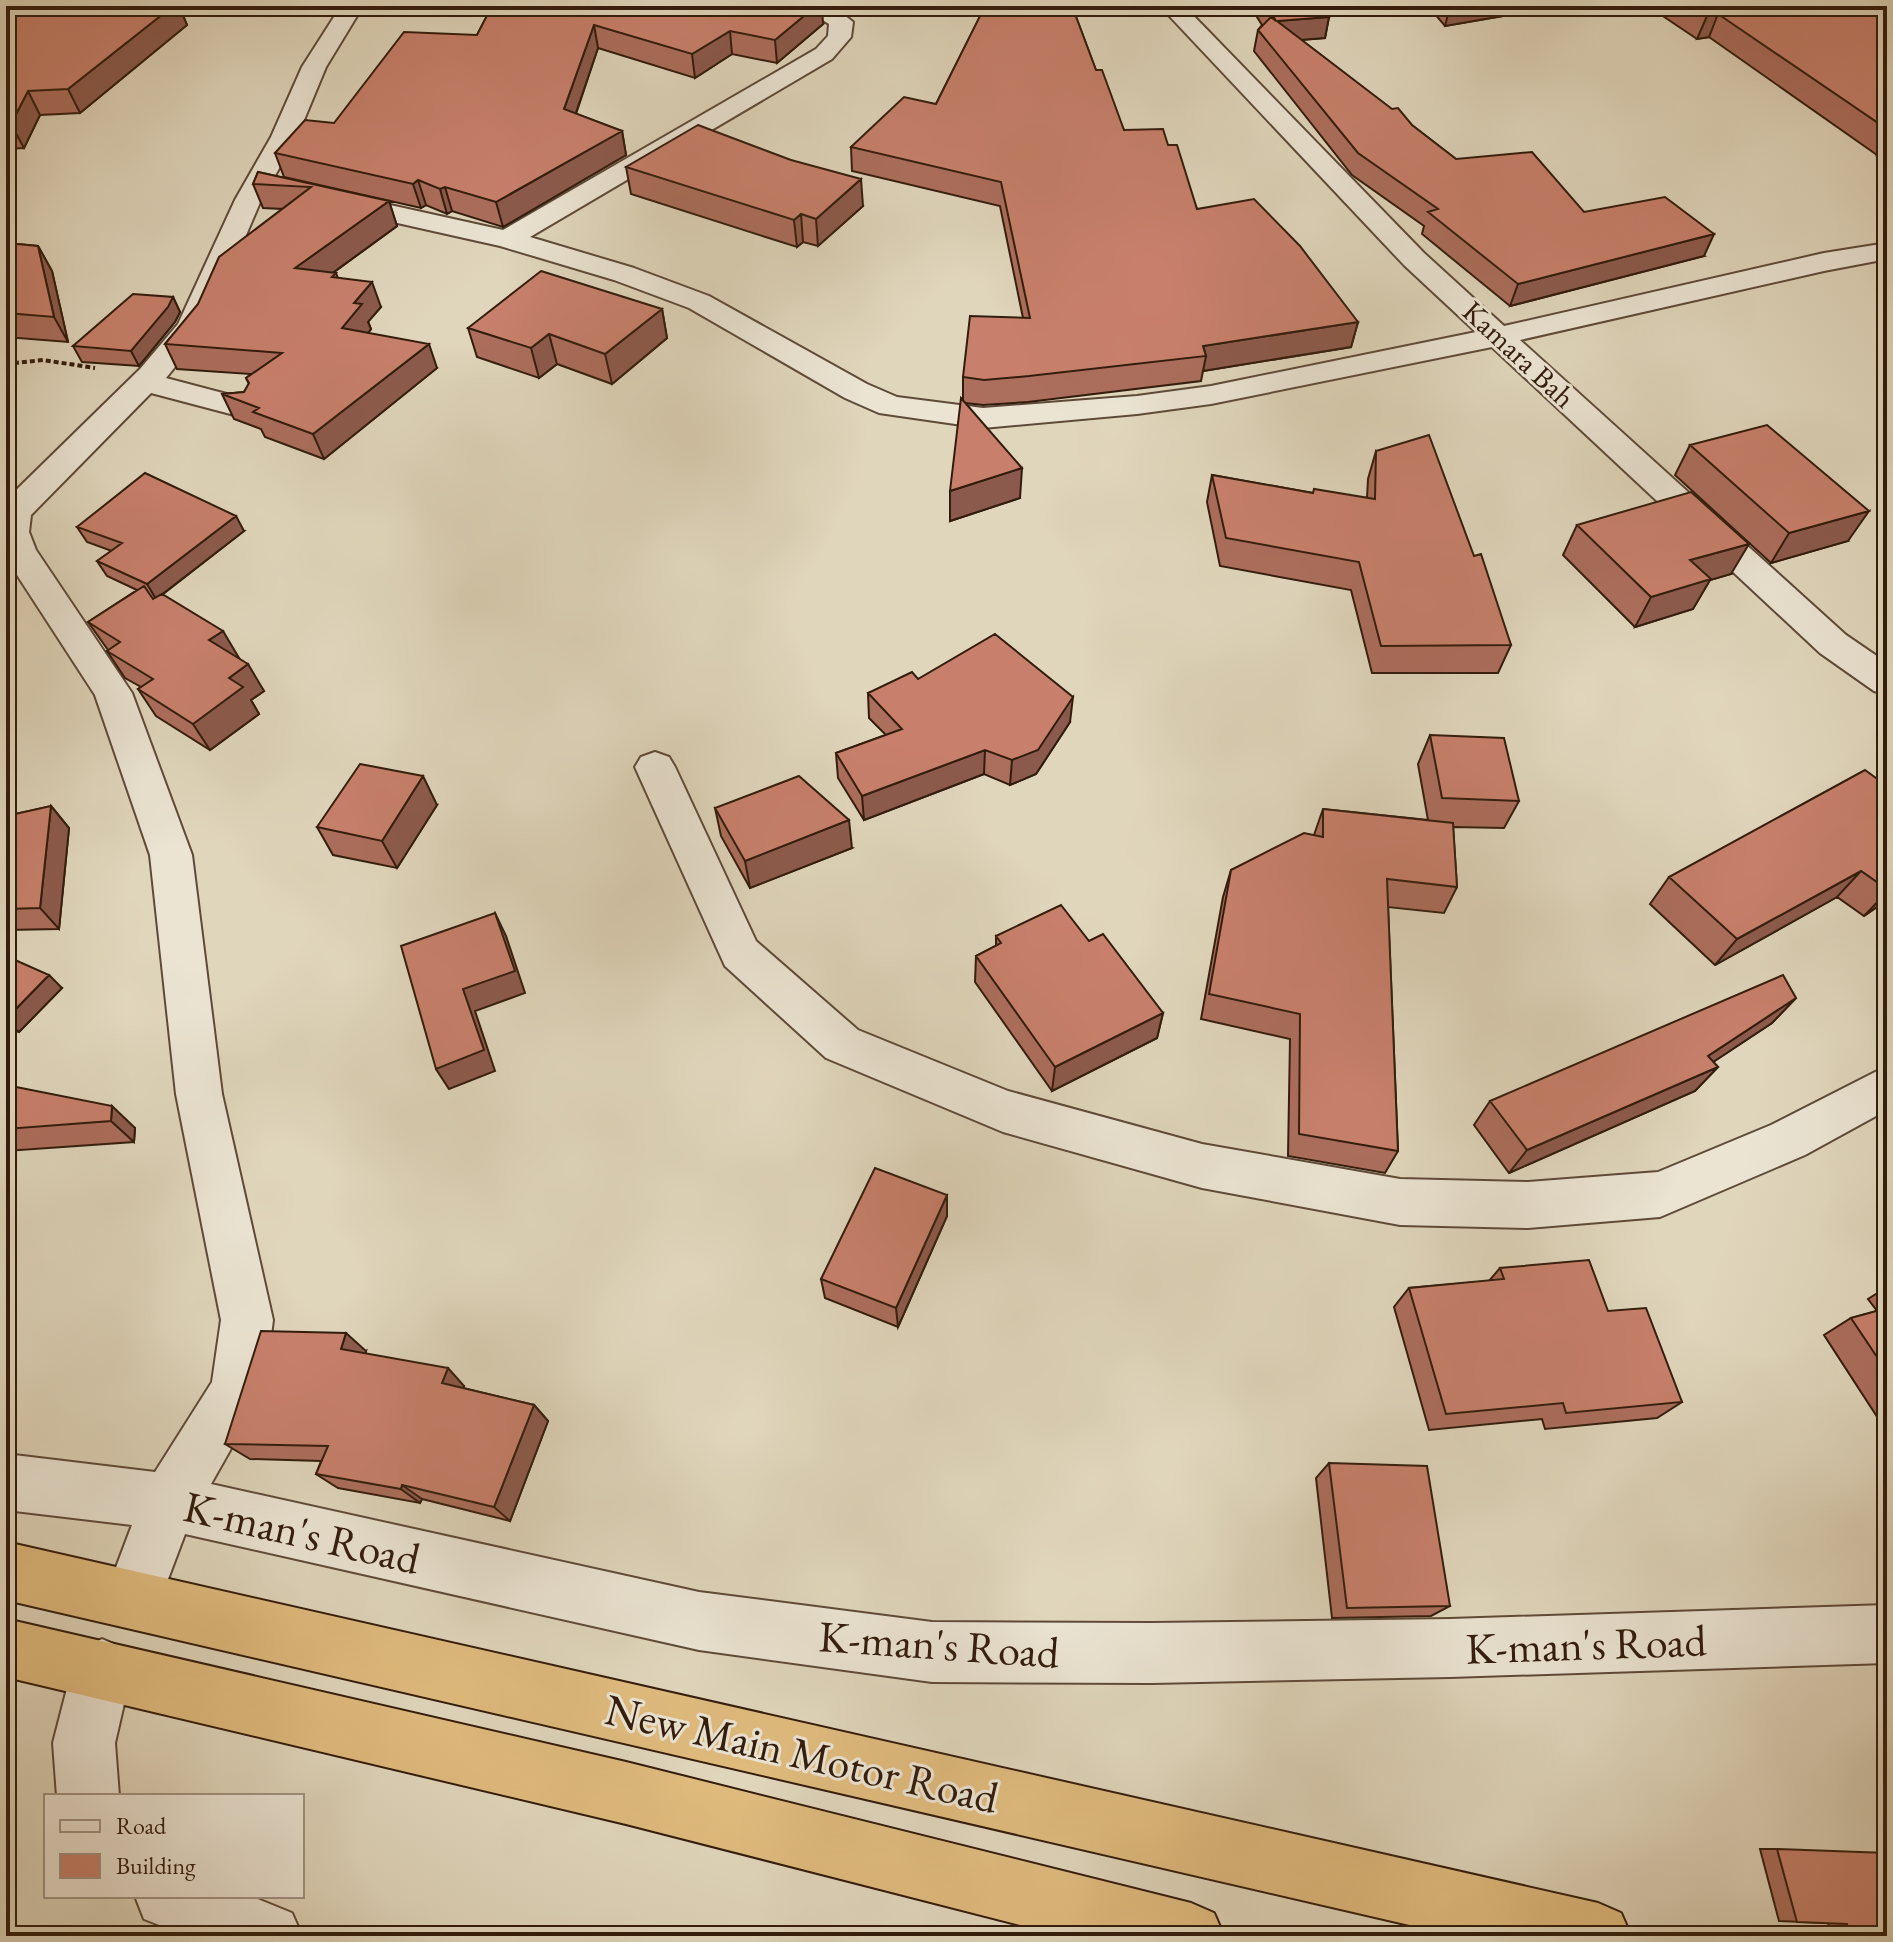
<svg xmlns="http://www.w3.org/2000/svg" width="1893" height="1942" font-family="'EB Garamond',serif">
<rect width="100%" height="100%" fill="#e0d6bc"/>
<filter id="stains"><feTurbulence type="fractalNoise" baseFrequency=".0025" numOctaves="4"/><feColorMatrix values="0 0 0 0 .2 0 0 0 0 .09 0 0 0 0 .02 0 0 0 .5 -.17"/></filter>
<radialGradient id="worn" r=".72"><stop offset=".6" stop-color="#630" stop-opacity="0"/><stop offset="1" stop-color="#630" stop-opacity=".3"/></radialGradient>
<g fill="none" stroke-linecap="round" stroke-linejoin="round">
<g stroke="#5e4a38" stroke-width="4">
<path id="street" d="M341 6H363L326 67 297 137 261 200 207 327 166 378 253 401 258 408 253 415 242 417 151 393 31 515 29 532 36 550 132 693 192 855 222 1094 273 1320 264 1390 211 1484 699 1592 932 1622 1152 1623 1450 1619 1887 1605V1663L1450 1677 1152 1683 932 1682 699 1650 185 1534 153 1619 133 1628 113 1619 104 1599 132 1525 6 1510V1454L155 1472 212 1382 221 1320 176 1094 150 855 95 695 6 558V500L140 369 178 324 235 200 271 137 302 67Z
M791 6 834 7 853 22 851 37 832 59 530 237 634 268 709 296 867 384 897 397 983 408 1137 396 1211 386 1476 332 1404 265 1160 6H1184L1424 253 1504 326 1824 253 1887 243V259L1824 271 1520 340 1846 635 1887 663V695L1874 691 1820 653 1492 347 1211 404 1137 414 983 428 879 413 845 398 689 308 614 280 500 246 326 207 323 201 326 195 336 193 503 230 816 49 828 36 829 24 818 17 794 11Z
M655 752 669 757 675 767 756 941 858 1030 1008 1091 1202 1144 1400 1179 1528 1182 1658 1172 1771 1125 1887 1066V1110L1805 1155 1660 1217 1528 1228 1400 1225 1202 1188 1003 1132 826 1058 725 966 635 767 641 757Z
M102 1639 123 1648 132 1669 115 1743 119 1796H57L53 1743 72 1669 81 1648Z
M135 1896H250L292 1913 302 1936H187L144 1919Z"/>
</g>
<g stroke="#321c0c" stroke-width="4">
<path id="highway" d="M6 1542 1598 1903 1621 1913 1631 1936H1457L6 1600Z
M6 1619 626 1762 1191 1903 1214 1913 1224 1936H1063L626 1824 6 1677Z"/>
</g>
<path stroke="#321c0c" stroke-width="4" stroke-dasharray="5 3" stroke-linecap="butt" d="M6 364 43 360 95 368"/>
<use href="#street" fill="#ebe4d3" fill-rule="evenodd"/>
<use href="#highway" fill="#e0bb7e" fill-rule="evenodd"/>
</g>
<path fill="#ac6e5d" stroke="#321c0c" stroke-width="2" d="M20 6H179L187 25 80 113 40 115 24 148 6 149V29Z
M492 6 823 24 777 63 732 54 695 78 598 48 576 114 622 131 626 155 503 227 452 211 447 214 426 205 421 208 284 177 275 153 334 123 477 35Z
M862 6H1072L1096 70 1124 130 1168 145 1197 209 1358 322 1351 347 1203 371 1201 381 1028 402 983 405 965 403 1020 498 950 521 963 401V377L1023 318 1000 206 852 171 851 147 936 104 983 11 862 9Z
M1250 6H1322L1329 17 1325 38 1301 40 1456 159 1584 212 1704 256 1510 306 1422 234 1424 226 1352 175 1254 51 1258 30 1262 25Z
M1428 6H1517L1514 14 1445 26Z
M1648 6H1887V153L1877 155 1709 37 1697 39Z
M791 160 863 206 818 246 803 242 797 247 631 194 626 167Z
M258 172 389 201 397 226 333 273H336L338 278 381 307 368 321 371 329 368 333 437 368 324 459 265 437 261 429 234 419 222 394 244 392 249 384 246 378 251 374 177 369 165 344 282 209 263 208 253 184Z
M6 243 38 246 52 271 68 342 6 337Z
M173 297 180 312 175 322 139 366 82 362 73 346Z
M662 309 667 338 612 384 557 364 539 378 477 357 468 328Z
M1690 445 1848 541 1771 563 1675 475Z
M1376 451 1474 556 1511 645 1498 673H1372L1351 590 1220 566 1207 502 1212 475 1313 493 1367 498 1368 479Z
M1577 525 1731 574 1710 580 1693 609 1635 627 1563 555Z
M77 527 244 531 162 595 239 658 264 691 251 700 259 714 210 750 156 716 138 689 141 687 125 678 107 651 108 650 88 622 137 590 107 576 97 561 112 551 87 542Z
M918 679 1070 722 1036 774 1010 785 984 774 864 820 838 778 836 753 886 735 869 718 868 693Z
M1430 735 1519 801 1504 828 1453 827 1457 887 1444 913 1388 907 1398 1151 1385 1173 1288 1156 1290 1039 1201 1019 1223 897 1231 870 1314 835 1323 809 1428 820 1418 764Z
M1887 786V900L1864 916 1837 897 1715 965 1650 904 1669 877Z
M437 805 397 868 333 855 317 827Z
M51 806 69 828 59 929 6 930V816Z
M715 808 852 848 750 888 721 836Z
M996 936 1163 1013 1157 1038 1052 1091 975 982 976 956 996 946Z
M6 956 62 988 19 1032 6 1027Z
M1796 998 1772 1023 1713 1062 1718 1067 1695 1091 1509 1173 1474 1125 1490 1101Z
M6 1085 135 1128 134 1142 6 1151Z
M947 1195V1216L898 1327 825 1298 821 1279Z
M1500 1268 1608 1311 1682 1402 1657 1418 1545 1429 1542 1419 1429 1430 1394 1307 1409 1288 1489 1281Z
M1887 1287V1432L1824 1335 1851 1318 1877 1311 1868 1299Z
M366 1351 365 1354 464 1386 463 1388 534 1405 548 1421 510 1521 422 1499 420 1503 338 1488 316 1474 321 1461 250 1459 225 1444Z
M1329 1463 1450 1606 1431 1616 1332 1618 1316 1478Z
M1760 1849H1777L1887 1936H1832L1828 1923 1779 1921Z"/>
<path fill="#8c5a4c" stroke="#321c0c" stroke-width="2" d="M173 6H179L187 25 80 113 68 89Z
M816 6H822L823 24 777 63 775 40Z
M1450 6H1517L1514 14 1445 26Z
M1718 14 1709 37 1697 39 1707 16Z
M1329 17 1325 38 1274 42 1277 21Z
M594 25 598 48 569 133 564 109Z
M730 31 732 54 695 78 692 54Z
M28 91 40 115 24 148 11 124Z
M622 131 626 155 503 227 496 202Z
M1887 137V153L1877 155Z
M861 179 863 206 818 246 816 219Z
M418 180 426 205 421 208 413 184Z
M445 187 452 211 447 214 440 189Z
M389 201 397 226 305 293 295 268Z
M801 214 803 242 797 247 794 220Z
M1714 234 1704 256 1510 306 1518 284Z
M38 246 52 271 68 342 54 317Z
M372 282 381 307 368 322 371 329 352 353 342 328 354 303Z
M173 297 180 312 175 322 139 366 131 351Z
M662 309 667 338 612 384 605 354Z
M1358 322 1351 347 1203 371 1206 356 1203 346Z
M549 334 557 364 539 378 531 348Z
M429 344 437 368 324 459 313 434Z
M1022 468 1020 498 950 521V491Z
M1869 511 1848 541 1771 563 1789 533Z
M236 516 244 531 156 599 147 584Z
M1749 544 1731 574 1710 580 1693 609 1635 627 1651 597 1690 560Z
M223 631 239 658 225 667 209 640Z
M248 664 264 691 251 700 259 714 210 750 193 724 229 678Z
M1073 697 1070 722 1036 774 1010 785 1012 760Z
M985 750 984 774 864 820 862 796Z
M423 776 437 805 397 868 382 841Z
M51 806 69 828 59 929 40 908Z
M849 820 852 848 750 888 745 861Z
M1861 871 1837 897 1715 965 1737 939Z
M1887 892V900L1864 916Z
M495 913 506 936 525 993 475 1011 495 1071 449 1089 436 1069 463 989Z
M49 975 62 988 19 1032 6 1021V1019Z
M1796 998 1772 1023 1686 1080 1708 1056Z
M1163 1013 1157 1038 1052 1091 1055 1067Z
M1718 1067 1695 1091 1509 1173 1527 1150Z
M112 1106 135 1128 134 1142 111 1121Z
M947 1195V1216L898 1327 896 1308Z
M346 1333 366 1351 362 1367 341 1349Z
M448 1368 464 1386 459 1400 442 1383Z
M534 1405 548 1421 510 1521 494 1507Z
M402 1485 422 1499 420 1503 401 1489Z"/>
<path fill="#c8806c" stroke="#321c0c" stroke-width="2" d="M20 6H173L68 89 28 91 11 124H6V29Z
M492 6H816L775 40 730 31 692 54 594 25 564 109 622 131 496 202 445 187 440 189 418 180 413 184 275 153 305 120 334 123 404 32 477 35Z
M985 6H1072L1096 70H1102L1124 130 1163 129 1168 145H1177L1197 209 1254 199 1300 246 1358 322 1203 346 1206 356 1029 376 984 380 963 377 970 316 1030 318 1001 182 851 147 904 97 936 104Z
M1267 6H1322L1329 17 1277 21 1392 109 1398 108 1412 125 1456 159 1532 152 1584 212 1665 197 1714 234 1518 284 1428 212 1438 209 1358 153 1258 30 1271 17 1276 21Z
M1691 6H1887V129L1718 14 1707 16Z
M698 125 791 160 861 179 816 219 801 214 794 220 626 167Z
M258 172 389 201 295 268 336 273 332 277 372 282 354 303 362 304 342 328 429 344 313 434 253 412 259 408 222 394 244 392 249 383 246 378 282 353 165 344 198 304 219 257 311 187 253 184Z
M6 243 38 246 54 317 6 313Z
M541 271 662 309 605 354 549 334 531 348 468 328Z
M133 294 173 297 168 307 131 351 73 346Z
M961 398 1022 468 950 491Z
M1767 425 1869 511 1789 533 1690 445Z
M1429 435 1474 556 1481 554 1511 645 1381 646 1359 562 1226 538 1212 475 1313 493 1314 489 1375 499 1376 451Z
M145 473 236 516 147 584 97 561 122 543 77 527Z
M1691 492 1749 544 1690 560 1711 579 1651 597 1577 525Z
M144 586 153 599 162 594 223 631 209 640 248 664 229 678 243 687 193 724 138 689 153 679 107 651 120 642 88 622Z
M995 634 1073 697 1038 750 1012 760 985 750 862 796 836 753 902 729 868 693 912 672 918 679Z
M1430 735 1504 738 1519 801 1442 798Z
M360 764 423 776 382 841 317 827Z
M1865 770 1887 786V889L1861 871 1737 939 1669 877Z
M799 776 849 820 745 861 715 808Z
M51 806 40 908 6 909V816Z
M1323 809 1453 823 1457 887 1387 879 1398 1151 1299 1134 1300 1014 1209 994 1231 870 1304 833 1323 837Z
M1061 905 1089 941 1103 934 1163 1013 1055 1067 976 956 1001 943 996 936Z
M495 913 515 971 463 989 484 1050 436 1069 401 946Z
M6 956 49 975 6 1019Z
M1783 975 1796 998 1708 1056 1718 1067 1527 1150 1490 1101Z
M6 1085 112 1106 111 1121 6 1129Z
M875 1168 947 1195 896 1308 821 1279Z
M1589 1260 1608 1311 1646 1308 1682 1402 1566 1413 1563 1403 1446 1414 1409 1288 1504 1279 1500 1268Z
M1887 1308V1372L1851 1318Z
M261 1331 346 1333 341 1349 448 1368 442 1383 534 1405 494 1507 402 1485 401 1489 316 1474 328 1446 225 1444Z
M1329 1463 1427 1466 1450 1606 1347 1608Z
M1777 1849 1887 1853V1936H1850L1847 1924 1797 1922Z"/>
<g text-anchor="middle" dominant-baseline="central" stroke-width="6" stroke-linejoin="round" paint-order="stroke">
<g font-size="30" fill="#321c0c" stroke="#ebe4d3">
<text transform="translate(1519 354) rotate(43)">Kamara Bah</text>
</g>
<g font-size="44" fill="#321c0c" stroke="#ebe4d3">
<text transform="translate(302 1532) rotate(13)">K-man's Road</text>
<text transform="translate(939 1644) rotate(4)">K-man's Road</text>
<text transform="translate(1586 1644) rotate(-2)">K-man's Road</text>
<text transform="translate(802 1753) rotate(13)">New Main Motor Road</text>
</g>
</g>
<rect width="1893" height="1942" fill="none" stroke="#e0d6bc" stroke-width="32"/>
<rect x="8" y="8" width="1877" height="1926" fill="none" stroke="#321c0c" stroke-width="4"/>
<rect x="16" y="16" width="1861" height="1910" fill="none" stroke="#321c0c" stroke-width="2"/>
<rect x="44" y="1794" width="260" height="104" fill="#ebe4d3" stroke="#a19483" stroke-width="2"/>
<rect x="60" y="1820" width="40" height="12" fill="#ebe4d3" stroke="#a19483" stroke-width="2"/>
<text x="116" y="1834" font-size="24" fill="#321c0c">Road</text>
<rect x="60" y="1854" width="40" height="24" fill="#c8806c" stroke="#a19483" stroke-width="2"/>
<text x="116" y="1874" font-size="24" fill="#321c0c">Building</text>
<rect width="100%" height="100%" filter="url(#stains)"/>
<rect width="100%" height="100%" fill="url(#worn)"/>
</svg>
